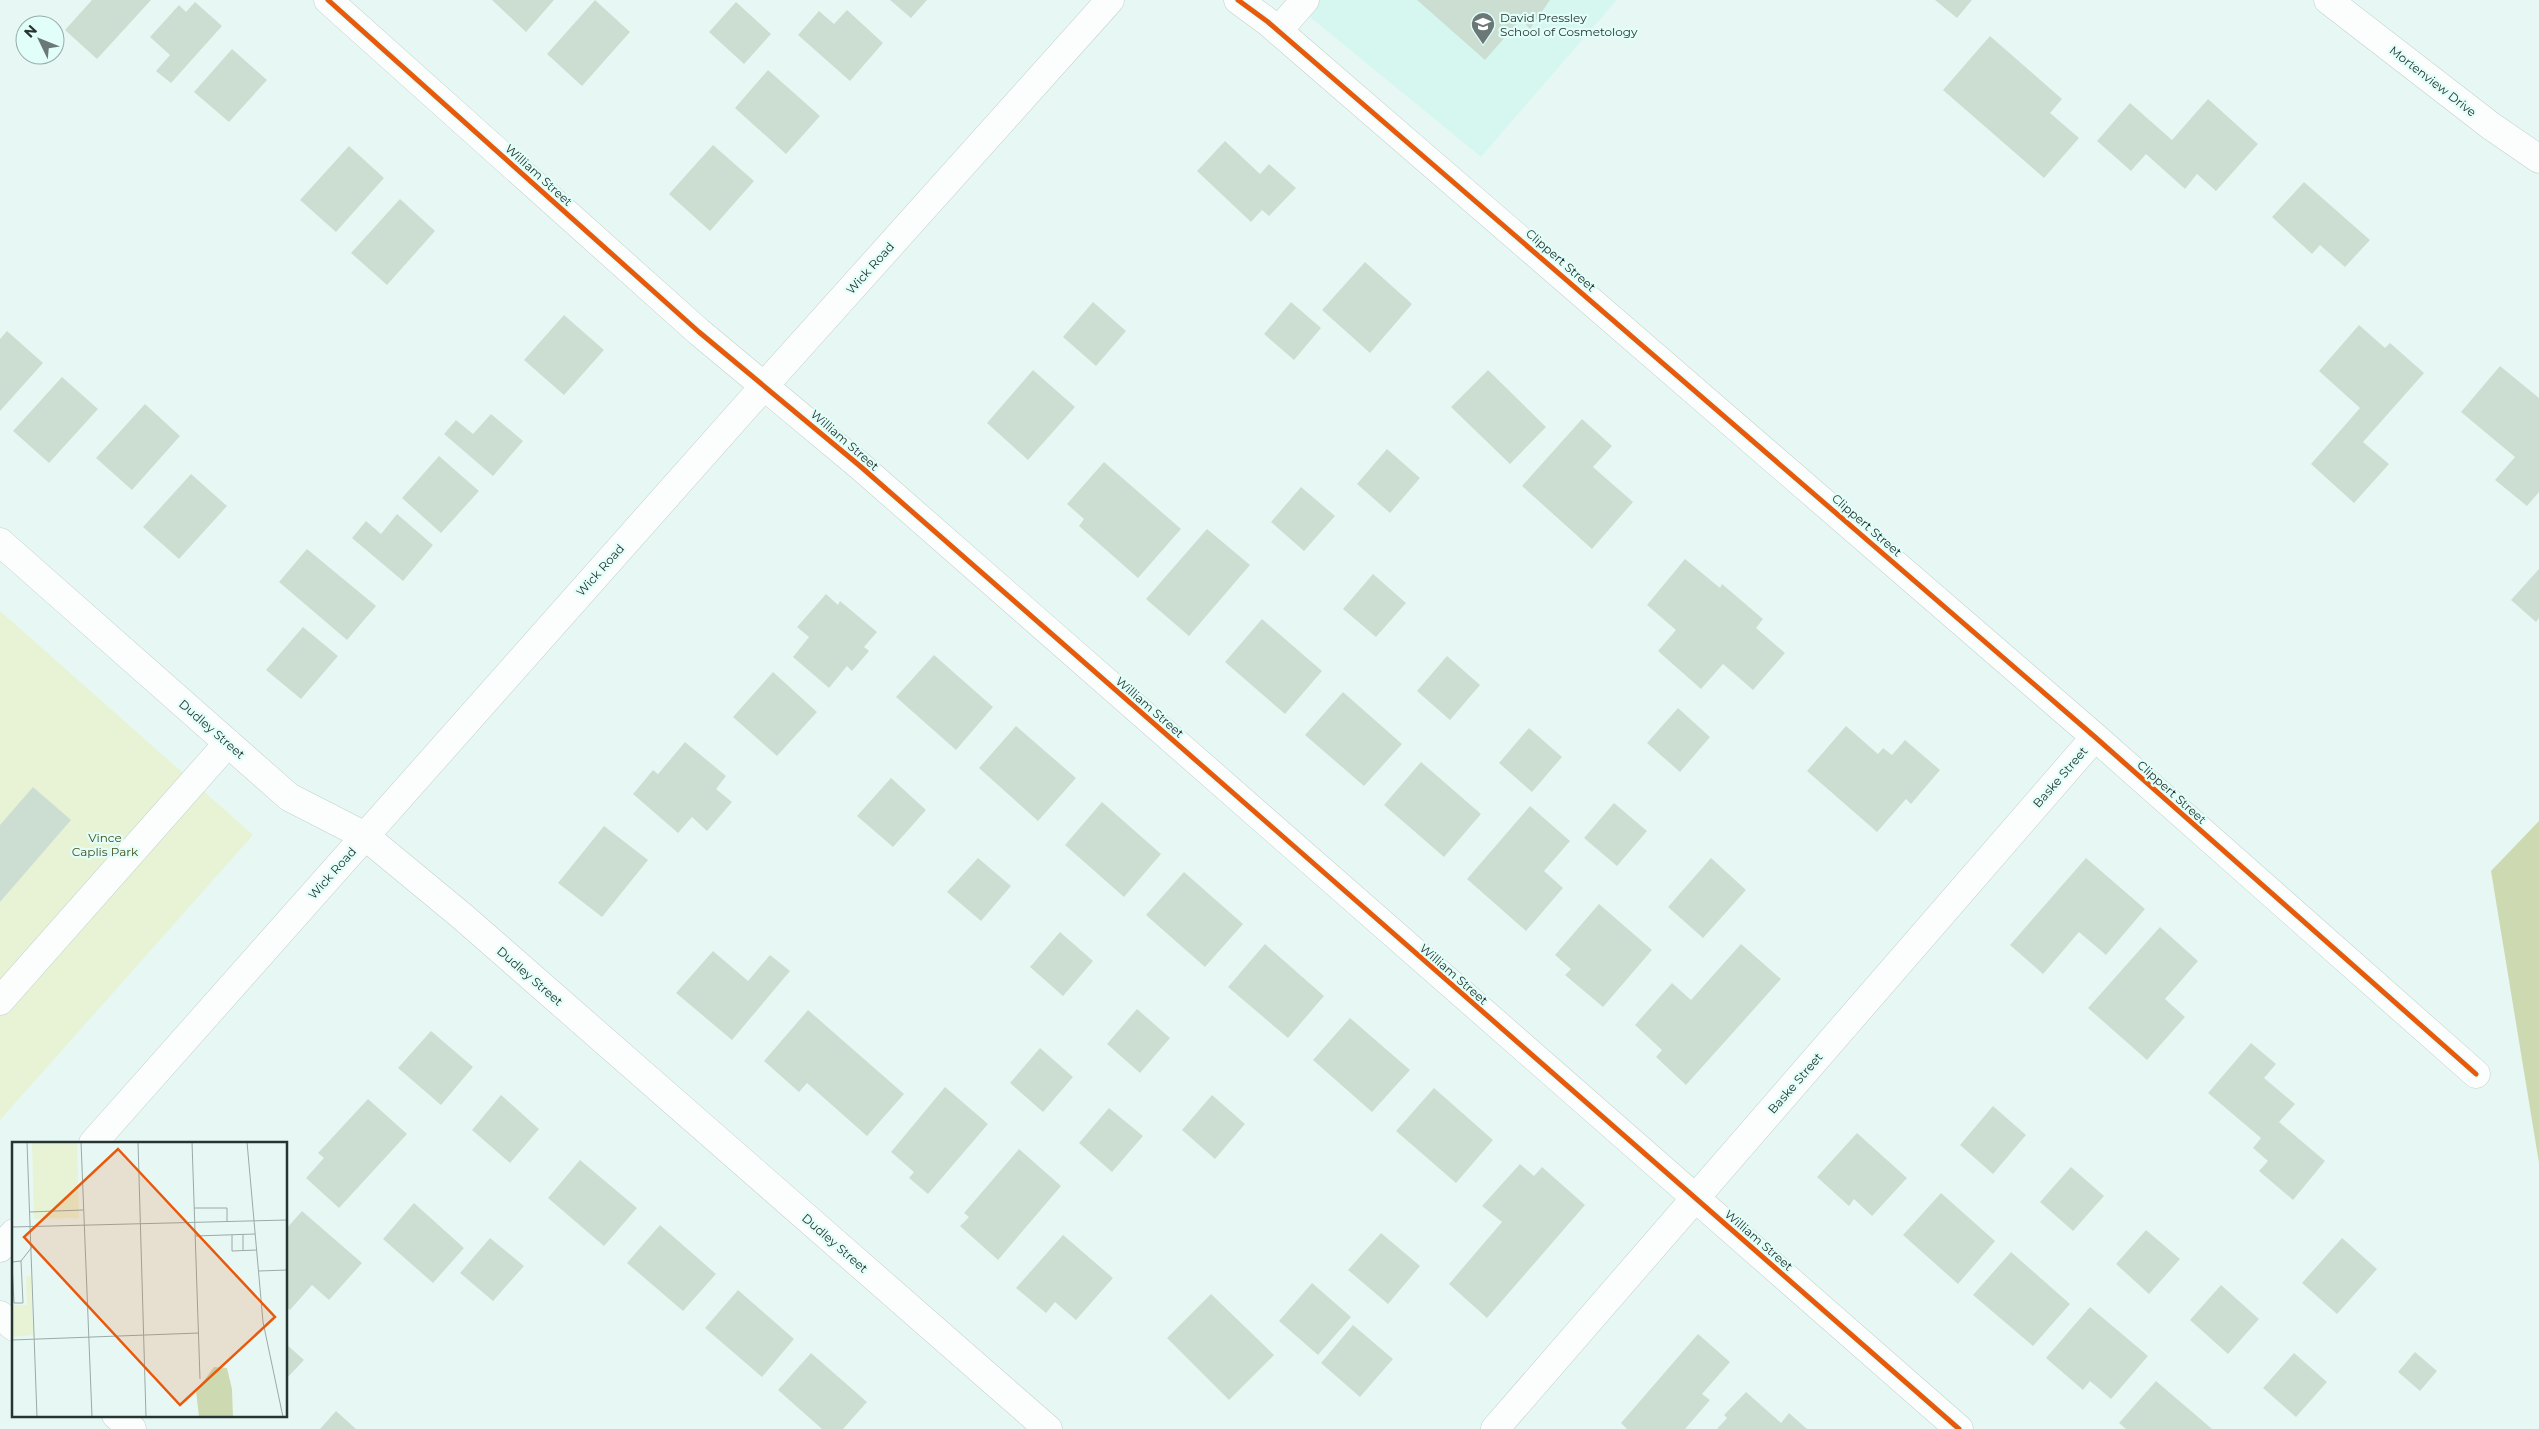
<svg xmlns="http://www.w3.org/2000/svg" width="2539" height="1429" font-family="Montserrat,sans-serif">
<rect width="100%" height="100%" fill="#e7f8f4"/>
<path fill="#d6f7f0" d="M1289 0H1617L1481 157Z"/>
<path fill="#e7f3d4" d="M0 611 253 835 0 1120Z"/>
<path fill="#cddab1" d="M2539 821V1163L2491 871Z"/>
<path fill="#ccded2" d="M92 0H151L97 59 65 30Z
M492 0H554L526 32Z
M595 0 630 32 582 86 547 54Z
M890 0H927L911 18Z
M1417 0H1550L1530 29 1521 19 1485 60Z
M1935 0H1972L1957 18Z
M195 2 222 26 171 83 156 71 170 55 150 37 179 5 186 12Z
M736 2 771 34 744 64 709 32Z
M847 10 883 43 850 81 798 35 819 11 834 24Z
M1990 36 2062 99 2050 113 2079 138 2044 178 1943 90Z
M232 49 267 80 229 122 194 92Z
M768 70 820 116 786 154 735 108Z
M2208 99 2258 144 2216 191 2197 174 2185 189 2146 154 2131 171 2097 141 2130 103 2172 140Z
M1225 141 1260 174 1269 164 1296 188 1269 216 1262 210 1251 222 1197 171Z
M713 145 754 181 710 231 669 194Z
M349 146 384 178 336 232 300 200Z
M2304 182 2370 240 2345 267 2320 245 2312 254 2272 217Z
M400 199 435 231 387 285 351 253Z
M1365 262 1412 304 1370 353 1322 310Z
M1093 302 1126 331 1096 366 1063 337Z
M1291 302 1321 328 1294 360 1264 334Z
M564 315 604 350 564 395 524 360Z
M2359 325 2385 348 2390 343 2424 373 2363 442 2389 464 2354 503 2311 464 2360 408 2319 371Z
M7 331 43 363 0 411V339Z
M2500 366 2539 398V492L2527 506 2495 480 2515 457 2461 412Z
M1033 370 1075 407 1028 460 987 423Z
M1488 370 1546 427 1510 464 1451 407Z
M62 377 98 409 49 463 13 431Z
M145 404 180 436 132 490 96 458Z
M491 414 523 441 493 476 444 434 456 420 473 434Z
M1582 419 1612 446 1593 467 1633 502 1592 549 1522 486Z
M1387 449 1420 478 1390 513 1357 484Z
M439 456 479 491 441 533 402 498Z
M1104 462 1181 529 1138 578 1079 526 1084 519 1067 504Z
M191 474 227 506 179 559 143 527Z
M1301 487 1335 516 1304 551 1271 522Z
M397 514 433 545 403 581 352 538 366 521 381 534Z
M1207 529 1250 565 1189 636 1146 599Z
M307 549 376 606 347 640 279 582Z
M1685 559 1720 588 1722 584 1763 619 1756 628 1785 653 1753 690 1723 664 1701 689 1658 651 1676 630 1647 605Z
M2539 569V618L2536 622 2511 600Z
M1373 574 1406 603 1376 637 1343 609Z
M826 594 838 605 840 601 877 632 864 647 869 651 852 671 847 666 829 688 793 657 809 637 797 627Z
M1262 619 1322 671 1285 714 1225 662Z
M303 627 338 656 301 699 266 670Z
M934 655 993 707 956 750 896 697Z
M1447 656 1480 685 1450 720 1417 691Z
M773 672 817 712 777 756 733 717Z
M1343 692 1402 744 1364 786 1305 735Z
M1678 708 1710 737 1680 772 1647 743Z
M1016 726 1076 778 1038 821 979 768Z
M1846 726 1878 754 1883 748 1892 755 1905 740 1940 770 1911 804 1906 799 1877 832 1807 771Z
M1529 728 1562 757 1532 792 1499 763Z
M685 742 726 776 716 789 732 802 707 831 692 817 678 833 633 794 653 770 658 774Z
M1421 762 1481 814 1444 857 1384 805Z
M891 778 926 810 893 847 857 816Z
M33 787 71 820 0 902V825Z
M1102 802 1161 854 1124 897 1065 845Z
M1614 803 1647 831 1617 866 1584 838Z
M1530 806 1570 841 1544 871 1563 888 1526 931 1467 879Z
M604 826 648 860 602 917 558 883Z
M978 858 1011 886 981 921 947 892Z
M1711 858 1746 890 1703 938 1668 907Z
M2086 858 2145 909 2106 955 2079 932 2043 974 2010 945Z
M1184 872 1243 924 1205 967 1146 915Z
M1599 904 1652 950 1603 1007 1565 975 1571 969 1555 955Z
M2160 927 2198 961 2165 999 2185 1017 2147 1060 2088 1008Z
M1060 932 1093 961 1063 996 1030 967Z
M1265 944 1324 996 1288 1038 1228 987Z
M1741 944 1781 979 1686 1085 1656 1057 1662 1050 1635 1025 1672 983 1691 1000Z
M713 951 748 981 770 955 790 971 732 1040 676 993Z
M1137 1009 1170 1038 1140 1073 1107 1044Z
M808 1010 904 1094 867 1136 807 1083 799 1092 764 1061Z
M1350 1018 1410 1070 1372 1112 1313 1060Z
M431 1031 473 1067 441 1105 398 1068Z
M2251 1043 2276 1064 2264 1078 2295 1104 2279 1122 2325 1161 2293 1200 2259 1171 2268 1161 2253 1148 2261 1138 2208 1093Z
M1040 1048 1073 1077 1043 1112 1010 1083Z
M945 1087 988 1124 928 1194 909 1178 914 1172 891 1152Z
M1434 1088 1493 1140 1456 1183 1396 1131Z
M501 1095 539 1129 510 1163 472 1130Z
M1212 1095 1245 1124 1215 1159 1182 1130Z
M368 1099 407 1134 339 1208 306 1178 324 1158 318 1153Z
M1993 1106 2026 1135 1993 1174 1960 1145Z
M1109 1108 1143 1136 1112 1172 1079 1143Z
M1857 1133 1907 1178 1872 1216 1854 1199 1849 1206 1817 1177Z
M1019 1149 1061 1186 998 1260 960 1226 969 1217 964 1213Z
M580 1160 637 1208 604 1246 548 1198Z
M1520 1164 1534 1176 1542 1167 1585 1205 1487 1318 1449 1284 1502 1222 1482 1206Z
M2071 1167 2104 1196 2073 1231 2040 1202Z
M1941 1193 1995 1241 1958 1284 1903 1235Z
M414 1203 464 1248 433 1283 383 1239Z
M302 1211 362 1263 329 1300 312 1285 290 1310 286 1307V1229Z
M660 1225 716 1274 683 1311 627 1263Z
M2146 1230 2180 1259 2149 1294 2116 1264Z
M1381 1233 1420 1266 1388 1304 1348 1270Z
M1063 1235 1113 1278 1076 1320 1055 1302 1046 1313 1016 1288Z
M490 1238 524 1266 493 1301 460 1273Z
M2342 1238 2377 1269 2337 1314 2302 1283Z
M2011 1252 2070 1304 2033 1346 1973 1295Z
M1312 1283 1351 1317 1318 1355 1279 1321Z
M2221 1285 2259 1319 2228 1354 2190 1320Z
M738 1290 794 1339 762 1377 705 1328Z
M1211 1294 1274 1355 1229 1400 1167 1338Z
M2090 1307 2148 1356 2111 1399 2090 1381 2083 1390 2046 1358Z
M1353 1325 1393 1359 1360 1397 1321 1363Z
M1698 1334 1730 1362 1702 1394 1710 1400 1685 1429H1627L1621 1423Z
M286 1344 304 1360 286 1379Z
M2415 1352 2437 1371 2420 1391 2398 1372Z
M811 1353 867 1402 843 1429H822L778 1390Z
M2294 1353 2327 1382 2296 1417 2263 1388Z
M2156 1381 2212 1429H2126L2119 1423Z
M1746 1392 1781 1423 1789 1413 1807 1429H1717L1727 1418 1724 1415Z
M336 1411 356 1429H320Z"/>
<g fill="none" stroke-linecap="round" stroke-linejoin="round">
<g stroke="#c1d0cc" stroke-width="29">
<path id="minor" d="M328 0 699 332 860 466 1959 1429
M1238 0 1268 22 2095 737 2476 1074
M2328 0 2491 126 2539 159
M1278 31 1305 0
M0 542 289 797 365 836 463 917 1048 1429
M0 1001 228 743
M93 1143 765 385 1110 0
M0 1248 14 1233
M0 1315 14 1327
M116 1415 132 1429
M1495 1429 2095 737"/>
</g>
<use href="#minor" stroke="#fbfefd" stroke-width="28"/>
<g stroke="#e1fef8" stroke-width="8">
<path id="cycleway" d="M328 0 699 332 860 466 1959 1429
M1238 0 1268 22 2095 737 2476 1074"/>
</g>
<use href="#cycleway" stroke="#e8590c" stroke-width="5"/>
</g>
<defs>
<g id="school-pin" transform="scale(1.25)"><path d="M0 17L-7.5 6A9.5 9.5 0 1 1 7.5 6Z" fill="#6a7976" stroke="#e1fef8"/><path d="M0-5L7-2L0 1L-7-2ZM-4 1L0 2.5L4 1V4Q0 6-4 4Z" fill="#fff"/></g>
</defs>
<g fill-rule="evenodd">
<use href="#school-pin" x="1483" y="24"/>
</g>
<g text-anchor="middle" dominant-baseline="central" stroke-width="4.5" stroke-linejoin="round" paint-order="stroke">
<g font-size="12" fill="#263432" stroke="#e1fef8" text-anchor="start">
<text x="1500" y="17">David Pressley<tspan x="1500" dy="14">School of Cosmetology</tspan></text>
</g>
<g font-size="12" fill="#263432" stroke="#e1fef8">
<text transform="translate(2433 81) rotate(38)">Mortenview Drive</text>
<text transform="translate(539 175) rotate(42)">William Street</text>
<text transform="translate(1561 260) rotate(41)">Clippert Street</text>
<text transform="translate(870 268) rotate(-48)">Wick Road</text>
<text transform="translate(845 440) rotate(41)">William Street</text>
<text transform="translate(1867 525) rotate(41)">Clippert Street</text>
<text transform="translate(600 570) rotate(-48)">Wick Road</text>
<text transform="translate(1150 707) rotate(41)">William Street</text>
<text transform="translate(212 729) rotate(41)">Dudley Street</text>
<text transform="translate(2060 777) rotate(-49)">Baske Street</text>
<text transform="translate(2172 792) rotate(42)">Clippert Street</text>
<text transform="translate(332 873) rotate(-48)">Wick Road</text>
<text transform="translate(1454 974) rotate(41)">William Street</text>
<text transform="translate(530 976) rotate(41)">Dudley Street</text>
<text transform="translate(1795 1083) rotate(-49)">Baske Street</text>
<text transform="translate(1759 1240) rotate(41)">William Street</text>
<text transform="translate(835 1243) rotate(41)">Dudley Street</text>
</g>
<g font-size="12" fill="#484d1a" stroke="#e1fef8">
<text x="105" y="837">Vince<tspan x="105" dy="14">Caplis Park</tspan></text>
</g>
</g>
<g transform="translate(12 1142)">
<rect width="275" height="275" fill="#e7f8f4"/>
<path d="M20 0H65L67 76 22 77ZM19 133 21 193 0 195V163H15L14 135Z" fill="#e7f3d4"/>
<path d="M202 225 215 226 220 247 221 275H187L184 249Z" fill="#cddab1"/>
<path fill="none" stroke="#9aaaa6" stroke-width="1" d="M15 0 25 275M69 0 80 275M126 0 134 275M180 0 188 237M235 0 251 180 271 275M182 66H215V79M17 70 71 68M0 85 275 78M231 92V108M220 93V109L245 108M183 94 243 92M9 119 11 161H2L0 120ZM9 119 20 105M247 129 275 128M0 198 187 191"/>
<path fill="#e8590c" fill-opacity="0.15" stroke="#e8590c" stroke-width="2.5" d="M106 7 263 175 168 263 12 95Z"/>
<rect width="275" height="275" fill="none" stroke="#263432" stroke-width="2.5"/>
</g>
<g transform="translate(40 40) rotate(313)"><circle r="24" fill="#e1fef8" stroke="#96ada9"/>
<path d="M0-4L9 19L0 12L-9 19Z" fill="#6a7976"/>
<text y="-8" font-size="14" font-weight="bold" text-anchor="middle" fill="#263432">N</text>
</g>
</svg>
